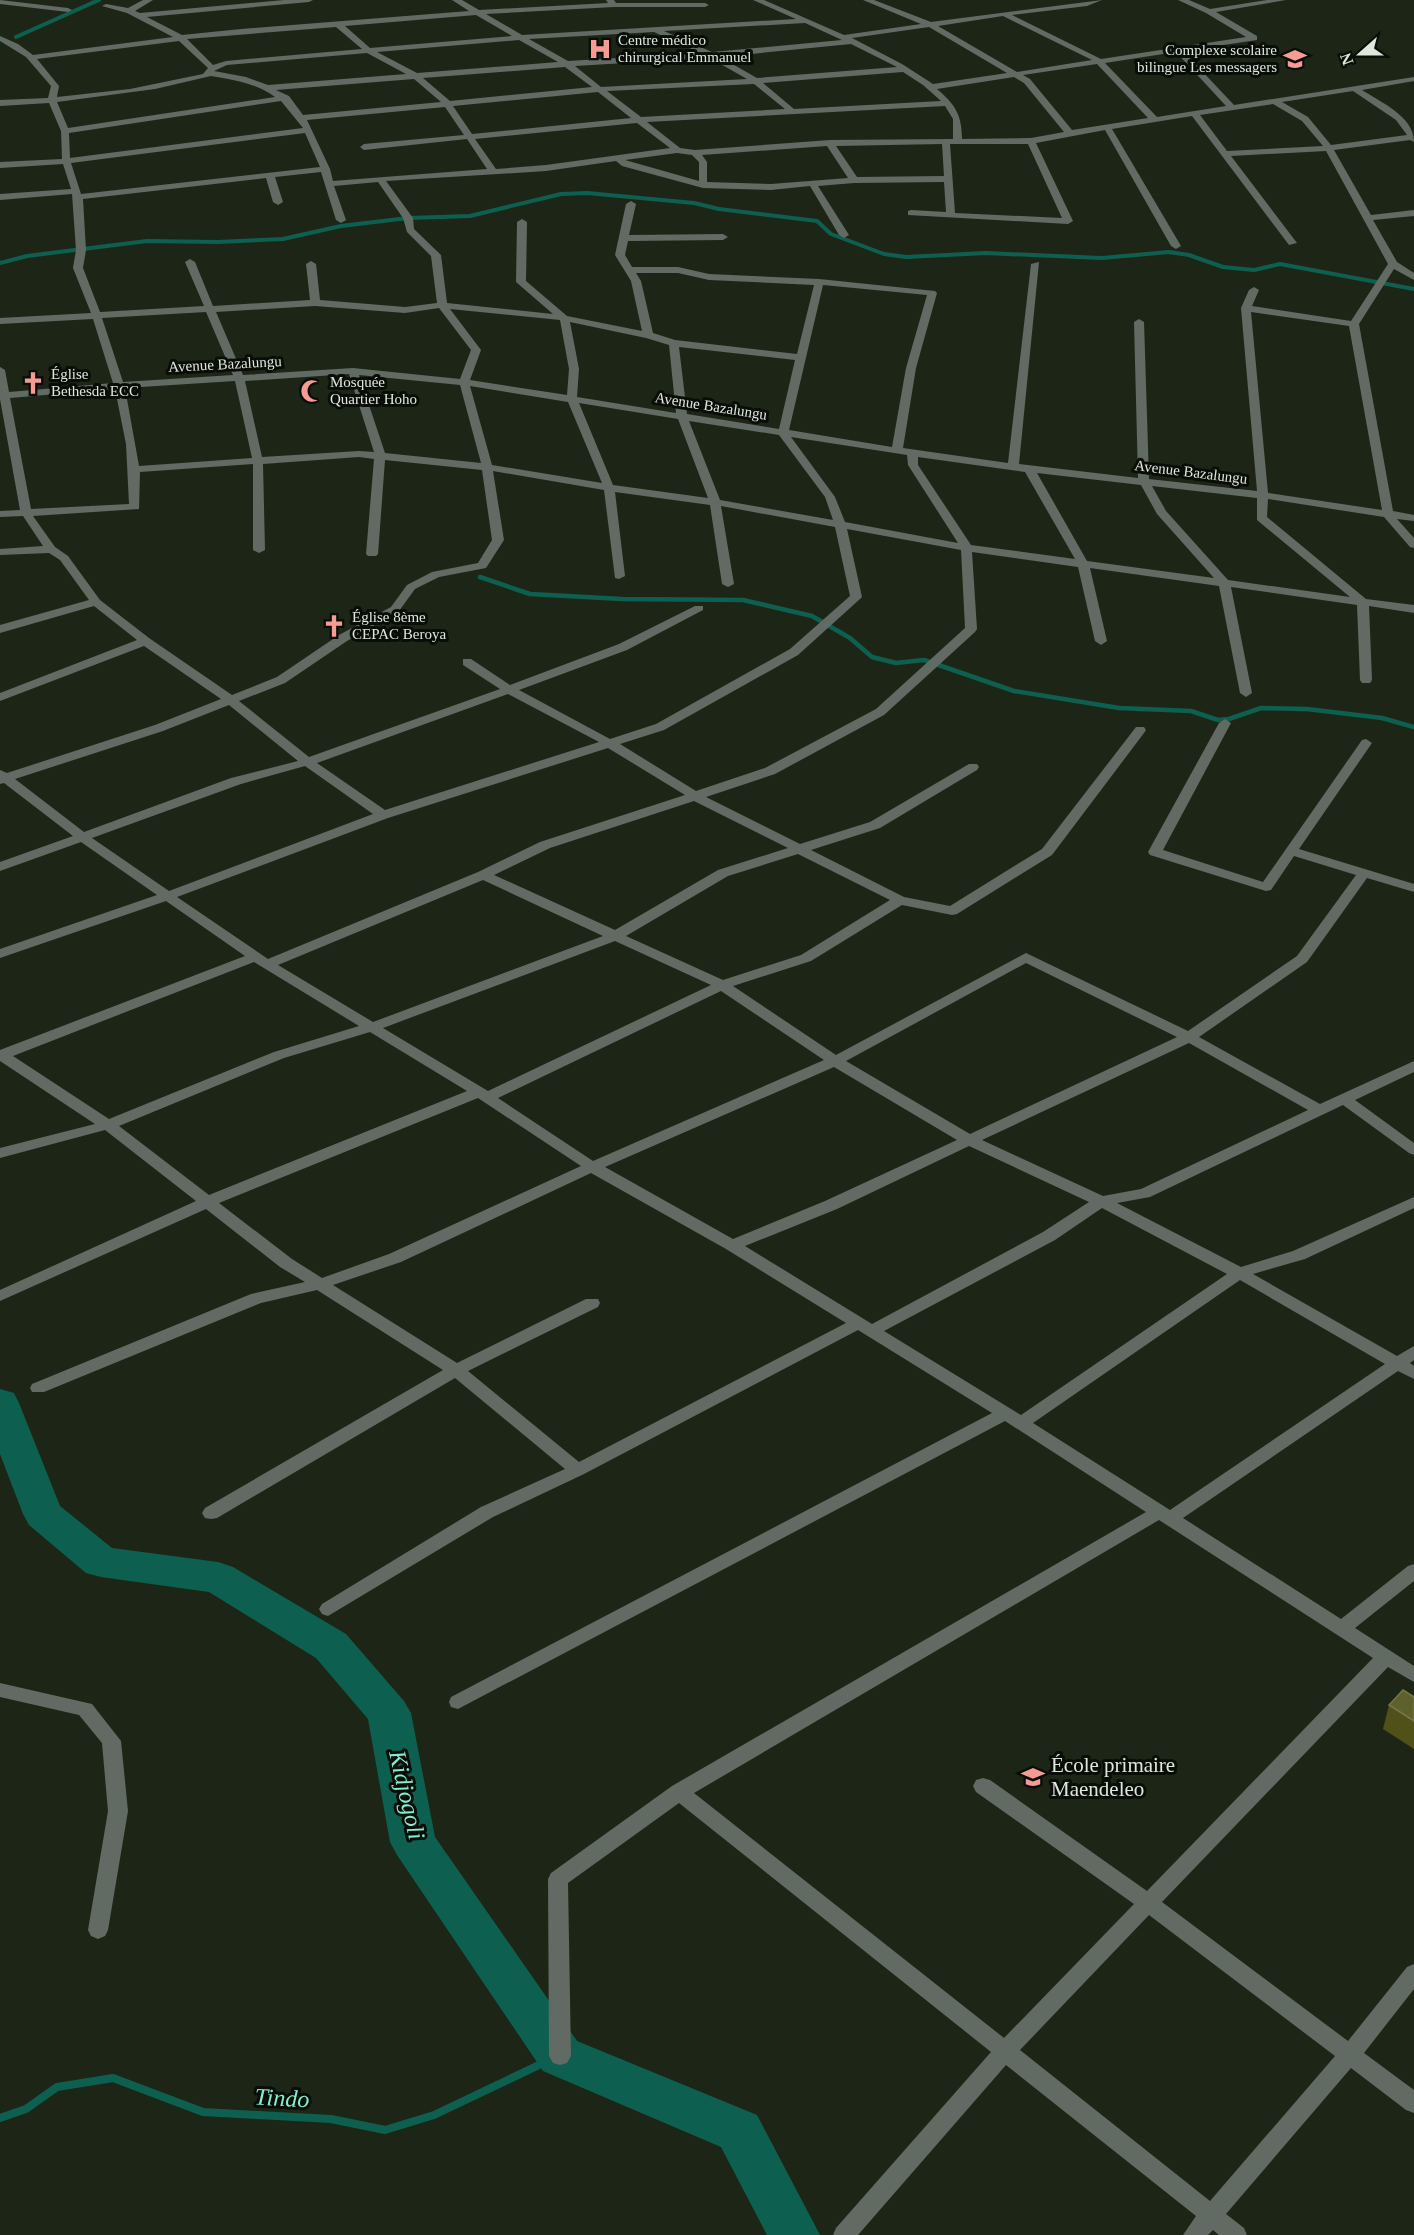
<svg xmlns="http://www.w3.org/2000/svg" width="1414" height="2235" font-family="Georgia,serif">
<rect width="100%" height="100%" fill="#1d2616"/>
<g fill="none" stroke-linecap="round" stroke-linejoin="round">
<path stroke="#0d6050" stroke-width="4" d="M16 37 99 0
M0 263 27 256 147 241 218 242 283 239 341 226 408 218 470 216 561 194 587 193 694 203 719 209 817 221 831 234 884 254 906 257 986 253 1102 258 1169 252 1189 255 1223 267 1254 270 1280 264 1414 289"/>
<path stroke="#0d6050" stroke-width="4.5" d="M480 577 530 594 622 599 743 600 812 616 850 638 872 657 896 663 924 660 1014 691 1119 708 1191 711 1218 720 1229 719 1261 708 1307 709 1382 718 1414 727"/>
<path stroke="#0d6050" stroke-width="8" d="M0 2118 26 2109 57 2087 113 2078 203 2112 331 2119 385 2130 434 2115 558 2056"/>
<path fill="#0d6050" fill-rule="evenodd" d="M0 1389 14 1393 19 1403 60 1506 112 1548 218 1562 233 1567 346 1634 404 1701 411 1713 435 1837 577 2041 757 2115 820 2235H767L721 2147 543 2071 397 1855 390 1842 368 1719 316 1658 209 1592 101 1577 86 1573 29 1525 23 1514 0 1454Z"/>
<path fill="#626a64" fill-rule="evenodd" d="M0 0 68 8 72 10 68 12 0 4Z
M143 0H153L135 11 140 13 284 0H313L309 2 147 17 182 35 241 29 469 11 452 0H462L479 10 608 3 606 0H614L616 3H705L709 5 705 7H614L486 14 522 35 796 19 753 0H764L844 35 921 24 863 0H874L931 22 1102 0 1087 6 1012 15 1101 59 1246 37 1206 13 1178 0H1189L1210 9 1267 0H1286L1216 12 1257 36V40L1183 51 1234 105 1414 77V81L1362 90C1380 102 1414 116 1414 142L1410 140 1334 150 1371 215 1414 210V216L1373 220 1397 262 1414 273V280L1394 269 1359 324 1393 511 1414 515V521L1397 519 1414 538V548L1410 547 1384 517 1268 499 1267 517 1366 599 1414 605V613L1369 606 1372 680 1370 683H1362L1360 680 1357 605 1231 587 1252 693 1246 697 1240 693 1219 586 1090 568 1107 641 1101 645 1095 641 1078 567 972 552 977 629 975 632 884 715 775 774 706 797 800 844 870 822 969 764H977L979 767 977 770 880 828 811 850 904 897 950 906 1042 849 1136 727H1144L1146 730 1144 733 1052 855 957 914 952 915 902 905 811 961 733 986 836 1055 1026 953 1188 1031 1297 956 1356 875 1294 856 1271 890 1266 891 1150 855 1148 852 1219 723 1225 719 1231 723 1163 850 1263 882 1362 740 1366 739 1372 743 1299 849 1414 884V892L1367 878 1307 962 1199 1037 1320 1104 1414 1061V1072L1355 1100 1414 1143V1155L1409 1153 1343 1105 1150 1197 1117 1203 1241 1267 1293 1251 1414 1197V1208L1305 1259 1253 1274 1397 1356 1414 1346V1360L1410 1363 1414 1366V1379L1398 1371 1183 1518 1341 1619 1408 1566 1414 1564V1581L1355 1628 1414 1666V1682L1388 1667 1162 1902 1348 2041 1407 1967 1414 1964V1989L1364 2053 1414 2090V2113L1406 2110 1351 2068 1226 2214 1244 2228 1247 2235H1219L1213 2230 1208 2235H1183L1196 2216 1006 2065 858 2235H833L836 2228 991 2052 679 1803 568 1883 571 2056 567 2063 560 2065 553 2063 549 2056 548 1879 551 1873 672 1786 1146 1512 1005 1421 458 1709 451 1707 449 1702 451 1697 992 1413 858 1330 584 1474 493 1517 328 1616 322 1614 319 1609 322 1604 481 1507 565 1469 455 1378 217 1518 211 1519 205 1518 202 1513 205 1508 443 1370 317 1290 261 1303 44 1392H32L30 1388 32 1384 251 1294 305 1282 280 1267 206 1209 0 1301V1290L196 1201 105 1130 0 1158V1148L95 1124 0 1061V1050L245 956 166 901 0 958V949L157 895 81 842 0 871V862L73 836 4 783 0 784V770L7 773 155 725 221 699 144 646 0 701V693L137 640 94 606 0 633V625L89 600 60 560 49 553 0 555V549L43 546 23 516 0 517V511L20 510 0 399V367L5 370 9 392 113 383 93 319 0 324V318L91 313 73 268 76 250 72 194 0 200V194L71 189 63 164 0 168V162L62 159 61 131 49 103 0 106V100L48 98 51 86 26 57 0 41V36L18 44 33 55 173 37 127 13 102 6 106 4 128 8ZM476 15 512 36 370 48 345 26ZM1003 16 1092 60 1017 72 938 26ZM805 23 842 40 712 52 664 31ZM336 27 362 49 226 61 213 65 187 39ZM929 27 1007 73 933 84 902 64 852 38ZM654 32 700 53 568 61 529 39ZM519 40 558 62 417 73 377 52ZM179 41 208 68 203 74 130 89 57 97 59 86 37 59ZM851 44 897 67 757 78 720 57ZM1176 52 1226 106 1157 117 1105 63ZM367 53 406 74 268 85 246 77 214 71 227 65ZM710 58 747 79 601 87 575 66ZM1097 64 1148 118 1072 130 1030 79 1023 75ZM565 67 592 87 450 101 423 78ZM903 72 923 85 941 101 794 109 763 83ZM211 76C234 80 256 83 275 97L68 128 57 102 155 89ZM1014 77 1024 83 1064 132 1031 138 962 139C962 115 955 104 937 89ZM414 79 441 102 303 115 289 96 276 90ZM754 84 785 109 641 117 607 91ZM1353 91 1396 120 1407 135 1331 145 1308 117 1282 102ZM598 92 631 118 472 134 453 106ZM281 101 303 128 70 158 69 133ZM1273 104 1302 121 1323 146 1227 151 1200 115ZM945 106 953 119V139L830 140 695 150 680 148 647 122ZM445 107 464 135 364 144 360 147 364 150 467 139 487 169 333 181 330 169 307 120ZM1192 116 1289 245 1297 243 1231 156 1326 151 1388 264 1351 321 1252 306 1259 290 1254 287 1249 290 1241 308 1257 491 1149 479 1144 322 1139 319 1134 322 1138 478 1019 464 1039 262 1031 264 1008 463 903 448 916 368 937 293 935 291 819 279 709 274 678 267H632L625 255 628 241 723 240 728 237 723 234 629 235 636 204 631 201 626 204 615 255 631 281 642 331 567 316 526 281 527 222 522 219 517 222 516 282 553 314 447 303 441 255 414 229 413 218 386 181 546 171 616 161 622 166 703 188 771 190 810 186 839 235 844 238 849 235 818 186 854 183 944 182 946 212 911 210 908 211V215L1068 224 1073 221 1036 143 1105 130 1171 246 1176 249 1181 246 1112 129ZM637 123 670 148 546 165 496 169 475 139ZM305 133 320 167 81 194 71 163ZM942 144 944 176 857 177 836 146ZM950 144H1028L1062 218 955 213ZM827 146 848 178 771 184 707 182V162L702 155ZM677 153 692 155 699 162V181L625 160ZM321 172 336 220 341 223 346 220 334 186 378 182 403 218 407 232 431 256 437 303 405 307 320 300 316 264 311 261 306 264 310 300 213 306 195 262 190 259 185 262 204 306 100 312 83 268 86 250 83 199 266 178 273 202 278 205 283 202 275 177ZM636 273H678L709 280 814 285 797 354 675 340 653 333 641 281ZM823 285 927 295 906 368 892 447 789 430ZM315 306 405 313 439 308 471 350 460 379 353 368 243 375 216 312ZM450 309 560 320 569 369 567 395 470 380 481 350ZM206 312 233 375 123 382 102 318ZM1251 312 1349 326 1382 510 1268 493ZM570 322 646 338 669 345 676 413 577 397 579 369ZM679 347 795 360 779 429 687 414ZM349 374 374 452 359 451 262 457 245 381ZM359 375 460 385 481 463 385 453ZM235 381 252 458 139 466 125 388ZM470 386 568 402 602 483 492 465ZM115 389 126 444 129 504 31 509 10 398ZM579 403 678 419 708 498 613 485ZM689 421 779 435 825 497 833 520 720 500ZM791 437 907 455 908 465 958 543 845 522 835 497ZM359 457 374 459 366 554 368 556H376L378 554 385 460 482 470 492 540 478 563 432 572 407 585 391 607 339 635 277 677 232 695 149 638 100 600 68 556 55 547 33 516 139 509 140 472 253 464V550L259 553 265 550 263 464ZM918 457 1025 472 1075 559 971 545 918 465ZM493 471 604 490 615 578 619 579 625 576 615 492 710 505 722 584 728 587 734 584 721 506 835 527 850 596 790 649 656 724 610 739 519 690 627 650 703 610V606H695L619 644 510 685 471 659H463V665L500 689 309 757 239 701 285 683 347 641 399 611 415 589 439 577 486 568 504 540ZM1037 473 1141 485 1157 514 1214 578 1087 561ZM1152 486 1257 498V520L1350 597 1228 580 1166 511ZM847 529 961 550 965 628 876 709 765 768 696 791 620 744 664 730 798 655 860 599 862 597ZM508 694 599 742 385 810 317 763ZM229 705 298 761 231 778 84 832 15 779 163 731ZM608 748 685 795 540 842 478 872 268 959 177 897 388 818ZM305 766 373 814 169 891 92 838 241 784ZM694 801 788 848 718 870 615 930 494 875 550 848ZM798 854 890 900 801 955 723 980 626 936 728 876ZM483 880 603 936 373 1022 278 965ZM615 941 711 985 488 1091 383 1028ZM254 962 359 1026 274 1052 109 1119 13 1056ZM1026 963 1177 1037 970 1134 846 1061ZM721 991 824 1060 593 1161 498 1098ZM370 1032 467 1091 209 1195 119 1126 284 1058ZM1189 1043 1308 1110 1141 1189 1103 1196 982 1140ZM834 1067 957 1140 825 1201 733 1239 605 1167ZM478 1098 581 1166 389 1254 322 1278 292 1259 219 1203ZM969 1146 1089 1202 1043 1232 872 1324 745 1246 837 1209ZM591 1173 726 1249 846 1323 579 1462 468 1371 598 1307 600 1303 598 1299H586L457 1363 333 1285 401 1262ZM1102 1208 1227 1274 1021 1415 884 1331 1055 1240ZM1240 1280 1385 1364 1170 1510 1033 1423ZM1159 1520 1373 1658 1147 1891 990 1780 983 1778 976 1780 973 1786 976 1792 1134 1904 1004 2038 694 1793ZM1149 1915 1335 2056 1210 2201 1020 2050Z
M0 1683 92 1704 121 1741 128 1811 108 1930 105 1936 98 1939 91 1936 88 1930 108 1811 102 1743 79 1715 0 1697Z"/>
</g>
<path fill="#505118" d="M1414 1697V1749L1383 1729 1389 1705Z"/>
<path fill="#5f612d" stroke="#747648" stroke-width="1.5" d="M1403 1690 1414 1697V1721L1389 1705Z"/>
<defs>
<g id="hospital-bare" transform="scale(1.8)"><path d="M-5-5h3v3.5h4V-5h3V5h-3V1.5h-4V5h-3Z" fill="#f59c93" stroke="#090d07" stroke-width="2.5" paint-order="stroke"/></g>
<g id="school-bare" transform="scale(1.8)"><path d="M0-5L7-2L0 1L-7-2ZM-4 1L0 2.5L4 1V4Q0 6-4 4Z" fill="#f59c93" stroke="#090d07" stroke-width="2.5" paint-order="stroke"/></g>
<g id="church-bare" transform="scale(1.8)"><path d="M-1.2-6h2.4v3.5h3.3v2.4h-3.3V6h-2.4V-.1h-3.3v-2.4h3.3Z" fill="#f59c93" stroke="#090d07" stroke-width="2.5" paint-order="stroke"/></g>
<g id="mosque-bare" transform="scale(1.8)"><path d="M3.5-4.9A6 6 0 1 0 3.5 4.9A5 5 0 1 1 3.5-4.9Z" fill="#f59c93" stroke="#090d07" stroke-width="2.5" paint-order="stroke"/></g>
</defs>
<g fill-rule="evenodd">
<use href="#hospital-bare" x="600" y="49"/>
<use href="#school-bare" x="1295" y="59"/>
<use href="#church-bare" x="33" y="383"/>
<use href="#mosque-bare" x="312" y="391"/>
<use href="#church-bare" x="334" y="626"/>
<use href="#school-bare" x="1033" y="1777"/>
</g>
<g text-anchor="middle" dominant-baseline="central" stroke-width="6" stroke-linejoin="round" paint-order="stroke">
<g font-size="15" fill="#e0e6dc" stroke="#090d07" text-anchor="start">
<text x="618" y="40">Centre médico<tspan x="618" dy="17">chirurgical Emmanuel</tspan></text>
<text x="1277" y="50" text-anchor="end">Complexe scolaire<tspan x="1277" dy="17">bilingue Les messagers</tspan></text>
<text x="51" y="374">Église<tspan x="51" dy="17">Bethesda ECC</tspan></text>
<text x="330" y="382">Mosquée<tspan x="330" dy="17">Quartier Hoho</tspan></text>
<text x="352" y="617">Église 8ème<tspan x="352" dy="17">CEPAC Beroya</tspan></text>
</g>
<g font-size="15" fill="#e0e6dc" stroke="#090d07">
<text transform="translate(225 364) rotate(-3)">Avenue Bazalungu</text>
<text transform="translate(711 406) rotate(9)">Avenue Bazalungu</text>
<text transform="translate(1191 472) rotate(7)">Avenue Bazalungu</text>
</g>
<g font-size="21" fill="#e0e6dc" stroke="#090d07" text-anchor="start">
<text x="1051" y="1765">École primaire<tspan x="1051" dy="24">Maendeleo</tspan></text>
</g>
<g font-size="24" font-style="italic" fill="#82eed2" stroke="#090d07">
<text transform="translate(407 1795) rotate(77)">Kidjogoli</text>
<text transform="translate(282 2098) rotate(3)">Tindo</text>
</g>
</g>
<g transform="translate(1360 54) rotate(249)" stroke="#090d07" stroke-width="4.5" paint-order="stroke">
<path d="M0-4.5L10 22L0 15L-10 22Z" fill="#e0e6dc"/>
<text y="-9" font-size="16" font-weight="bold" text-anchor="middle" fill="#e0e6dc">N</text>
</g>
</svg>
